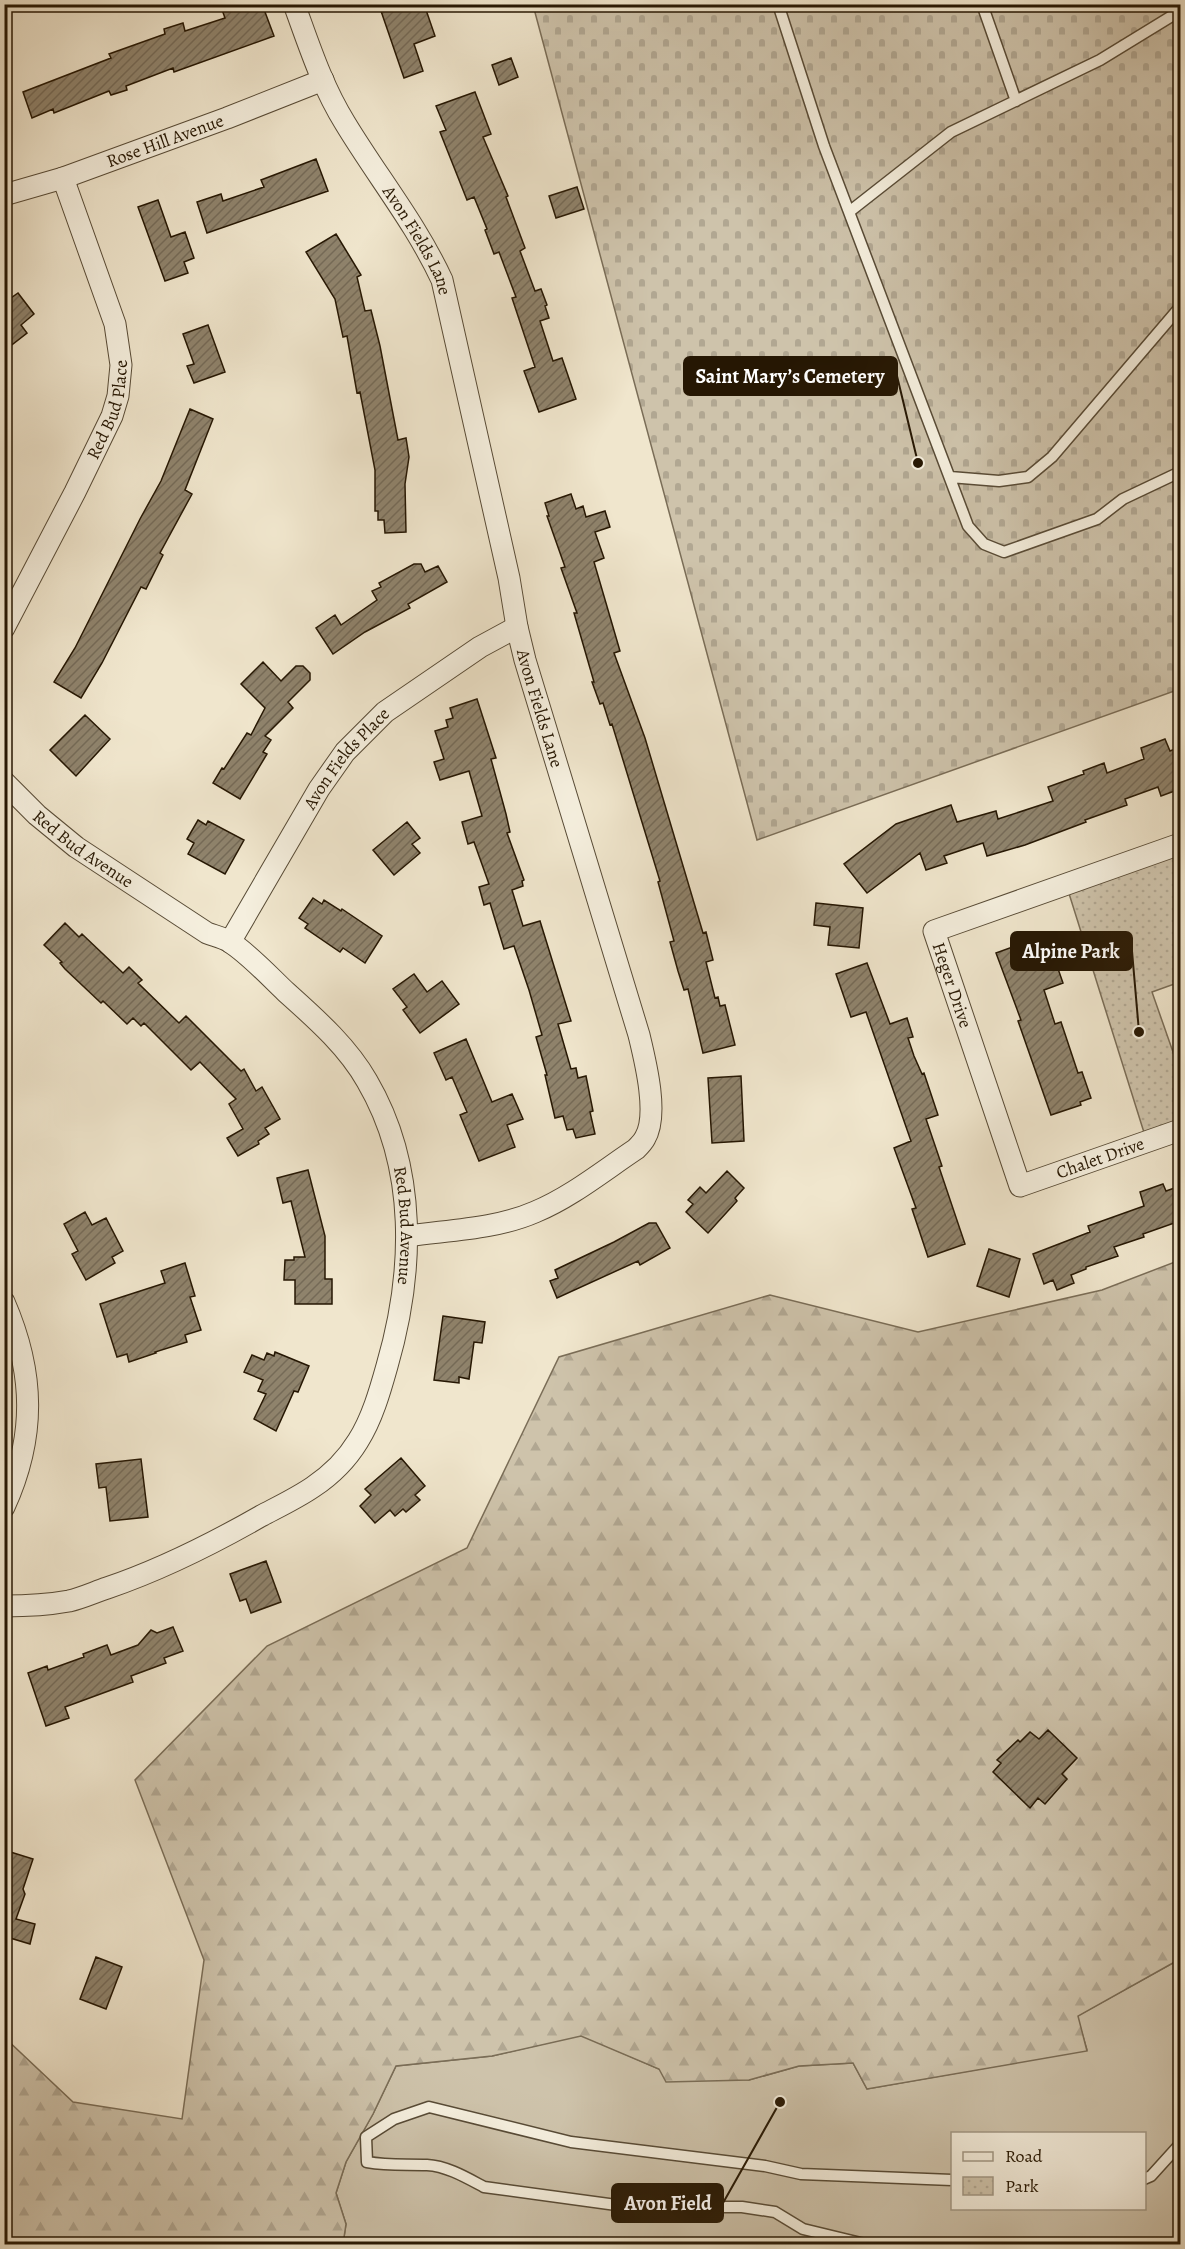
<svg xmlns="http://www.w3.org/2000/svg" width="1185" height="2249" font-family="Alegreya,serif">
<defs>
<pattern id="forest-firs" width="22" height="20" patternUnits="userSpaceOnUse" patternTransform="scale(1.5)"><rect width="22" height="20" fill="#cec3ab"/><path d="M5 1l3.5 6h-7zM16 11l3.5 6h-7z" fill="#b1a792"/></pattern>
<pattern id="cemetery-stones" width="16" height="16" patternUnits="userSpaceOnUse" patternTransform="scale(1.5)"><rect width="16" height="16" fill="#cec3ab"/><path d="M2 7V4a2 2 0 0 1 4 0v3zM10 15v-3a2 2 0 0 1 4 0v3z" fill="#b1a792"/></pattern>
<pattern id="park-dots" width="8" height="8" patternUnits="userSpaceOnUse" patternTransform="scale(1.5)"><rect width="8" height="8" fill="#cec3ab"/><path d="M2 2h.1M6 6h.1" fill="none" stroke="#b1a792" stroke-width="1.8" stroke-linecap="round"/></pattern>
<pattern id="building-hatch" width="6" height="6" patternUnits="userSpaceOnUse" patternTransform="scale(1.5)"><rect width="6" height="6" fill="#8f836c"/><path d="M-1 1l2-2M0 6l6-6M5 7l2-2" fill="none" stroke="#756a57"/></pattern>
</defs>
<rect width="100%" height="100%" fill="#f0e6cd"/>
<filter id="stains"><feTurbulence type="fractalNoise" baseFrequency=".00333" numOctaves="4"/><feColorMatrix values="0 0 0 0 .2 0 0 0 0 .09 0 0 0 0 .02 0 0 0 .5 -.17"/></filter>
<radialGradient id="worn" r=".72"><stop offset=".6" stop-color="#630" stop-opacity="0"/><stop offset="1" stop-color="#630" stop-opacity=".3"/></radialGradient>
<path fill="#cec3ab" stroke="#7a6d57" stroke-width="1.5" fill-rule="evenodd" d="M1180 1959V2244H343L346 2224 336 2193 346 2162 373 2114 396 2066 492 2056 581 2035 659 2069 749 2080 799 2066 853 2063 867 2089 1087 2050 1077 2016ZM952 2134H1144V2208H952Z"/>
<path fill="url(#forest-firs)" stroke="#7a6d57" stroke-width="1.5" d="M1180 1260V1959L1078 2016 1087 2051 867 2089 853 2063 799 2066 749 2080 666 2082 659 2069 581 2036 492 2056 396 2066 373 2114 346 2162 336 2193 346 2224 343 2244H5L4 2037 73 2102 182 2119 204 1960 135 1780 267 1646 467 1548 559 1357 770 1295 918 1332 1102 1290Z"/>
<path fill="url(#cemetery-stones)" stroke="#7a6d57" stroke-width="1.5" d="M533 5H1180V689L757 840Z"/>
<path fill="url(#park-dots)" stroke="#7a6d57" stroke-width="1.5" d="M1180 844V982L1152 992 1180 1072V1130L1147 1142 1066 884Z"/>
<path fill="url(#building-hatch)" stroke="#261703" stroke-width="1.5" d="M220 4H262L274 36 174 72 173 68 126 86 127 90 111 95 109 91 54 113 53 109 32 118 23 92 111 58 109 54 165 34 164 29 183 23 185 31 225 18Z
M401 4H424L435 36 414 44 423 71 404 78 381 11Z
M511 58 518 77 499 85 492 65Z
M475 92 491 134 483 137 508 196 506 197 525 248 520 251 535 291 541 289 547 305 545 306 549 318 540 321 553 361 562 358 576 399 539 412 524 371 535 367 512 298 516 297 499 252 494 254 485 230 487 229 474 197 467 200 440 132 446 130 436 106Z
M316 159 328 191 207 233 197 202 221 194 223 201 264 187 261 180Z
M577 187 584 209 556 218 549 196Z
M158 200 171 237 185 232 194 258 184 262 188 273 165 281 138 207Z
M336 234 361 275 357 277 365 311 371 310 380 346 398 440 406 438 409 457 405 484 406 532 385 533 384 520H378V511H375V470L360 392 357 393 347 336 343 337 335 299 306 252Z
M18 293 34 314 21 325 27 333 4 351V303Z
M208 325 225 372 194 383 187 366 194 364 183 334Z
M190 409 213 419 185 490 192 494 160 553 163 555 146 589 141 587 102 663 81 698 54 682 75 648 140 519 161 481Z
M571 494 576 509 583 506 586 517 605 511 610 527 595 532 604 558 594 562 620 651 614 653 645 738 703 933 706 932 713 960 706 962 715 998 718 997 720 1006 725 1005 735 1045 703 1053 688 989 684 990 678 971 670 942 674 941 658 882 660 881 612 724 610 725 603 703 600 704 592 682H594L574 613H577L561 568 565 567 547 516H549L545 503Z
M414 564H421L425 572 438 566 447 582 408 604 410 608 365 632 333 654 316 628 335 615 341 625 377 600 372 591 381 587 379 583Z
M263 662 281 681 296 666H303L310 673V680L288 702 293 708 265 736 271 740 263 752 267 754 240 799 213 783 222 768 224 769 247 733 251 735 265 708 241 684Z
M477 699 496 758 491 759 506 814 510 832 507 833 524 880 522 881 523 886 512 890 523 926 540 921 571 1021 558 1024 571 1069 576 1068 578 1078 586 1076 593 1111 590 1112 595 1134 576 1138 573 1129 567 1130 563 1116 555 1118 545 1075H547L536 1037 542 1035 529 990 514 946 504 949 490 903 484 905 479 887 489 884 474 842 468 844 462 822 482 816 469 771 440 780 434 762 444 759 435 731 448 727 446 720 453 718 450 708Z
M85 715 110 739 76 776 50 750Z
M1165 739 1170 751 1180 747V789L1161 796 1158 787 1125 799 1127 805 1085 820 1086 822 1025 845 987 856 983 843 944 856 947 863 926 870 920 853 867 893 844 864 896 824 951 805 957 822 996 811 998 819 1053 801 1048 787 1084 774 1083 771 1104 763 1107 773 1144 759 1141 748Z
M198 820 206 825 208 821 244 840 225 874 188 854 194 843 187 839Z
M407 822 420 838 412 844 420 853 394 875 373 850Z
M313 898 322 904 324 900 341 911 342 909 382 936 365 963 343 948 340 952 305 928 308 924 299 918Z
M816 903 863 908 859 948 828 945 830 927 814 925Z
M65 923 79 937 82 934 123 973 129 967 142 980 138 983 179 1023 186 1016 241 1071 244 1069 256 1091 262 1087 280 1119 265 1128 269 1134 258 1141 259 1144 238 1156 227 1138 243 1129 229 1104 236 1099 200 1062 191 1070 144 1023 141 1026 133 1018 127 1024 103 1001 101 1003 65 969 60 963 62 962 44 945Z
M1032 940 1043 968 1056 963 1063 983 1044 990 1055 1024 1061 1022 1078 1073 1082 1072 1091 1098 1080 1102 1081 1105 1051 1115 1018 1021 1021 1020 996 953Z
M867 963 890 1024 907 1018 913 1037 908 1038 914 1056 922 1074 924 1073 938 1115 926 1119 942 1166 939 1167 965 1244 928 1257 912 1209 916 1208 894 1148 911 1141 866 1012 851 1017 836 974Z
M414 974 427 992 442 981 459 1004 420 1033 403 1010 407 1007 393 989Z
M466 1039 492 1102 512 1094 523 1119 507 1125 515 1147 479 1161 460 1115 467 1112 452 1077 446 1080 434 1053Z
M741 1076 744 1141 712 1143 708 1078Z
M308 1170 325 1236V1279H332V1304H295V1280H284L285 1260H294V1257H305L291 1201 283 1203 277 1178Z
M727 1171 744 1188 735 1198 737 1201 708 1233 686 1212 693 1204 688 1200 700 1187 706 1193Z
M1163 1184 1166 1191 1180 1186V1221L1143 1234 1144 1237 1114 1247 1118 1256 1086 1267V1269L1071 1275 1074 1283 1057 1290 1053 1280 1044 1284 1033 1254 1090 1232 1088 1226 1144 1206 1140 1192Z
M85 1212 92 1225 106 1218 123 1251 112 1257 115 1263 86 1280 72 1254 78 1251 64 1224Z
M649 1223H656L670 1248 640 1265 638 1261 557 1298 550 1281 558 1278 555 1270 614 1242Z
M989 1249 1020 1259 1009 1297 977 1286Z
M185 1263 195 1296 190 1297 201 1330 185 1335 187 1342 155 1352 156 1353 129 1362 127 1354 117 1357 100 1304 165 1283 161 1271Z
M443 1316 485 1322 482 1343 474 1342 469 1379 459 1377V1383L434 1380Z
M275 1352 309 1366 298 1392 294 1391 276 1431 254 1419 266 1394 258 1391 263 1380 244 1372 252 1355 264 1360 267 1353 274 1356Z
M401 1458 425 1486 415 1495 420 1500 406 1512 403 1509 395 1516 390 1510 375 1523 360 1506 371 1495 365 1489Z
M141 1459 148 1517 110 1521 106 1487 99 1488 96 1464Z
M266 1561 281 1602 251 1613 246 1599 240 1601 230 1574Z
M173 1627 183 1651 164 1658 166 1663 131 1676 133 1682 65 1707 69 1718 46 1726 28 1673 47 1666 48 1670 84 1657 83 1654 107 1645 111 1655 138 1645 151 1630 157 1633Z
M1048 1730 1077 1758 1062 1774 1067 1779 1045 1804 1038 1798 1030 1808 993 1772 1001 1763 997 1760 1018 1740 1020 1742 1030 1732 1039 1739Z
M4 1850 33 1859 23 1889 25 1894 16 1919 35 1924 30 1944 10 1938 7 1945H4Z
M96 1957 122 1967 106 2009 80 1999Z"/>
<g fill="none" stroke-linecap="round" stroke-linejoin="round">
<g stroke="#584b36" stroke-width="13">
<path id="lane" d="M778 4 824 146 968 526 984 544 1004 552 1097 519 1123 499 1180 472
M982 4 1016 101
M849 212 951 132 1100 60 1180 11
M950 477 999 481 1028 477 1052 457 1180 307
M1144 2179 1151 2176 1180 2144
M865 2244 803 2229 775 2212 742 2207H631L484 2187C467 2178 447 2166 427 2165 406 2164 389 2166 367 2162L366 2137 394 2119 429 2107 571 2142 765 2166 801 2174 952 2180"/>
</g>
<g stroke="#584b36" stroke-width="23">
<g id="street">
<path id="s1" d="M294 4C309 45 322 86 345 123 377 176 416 224 442 280L509 578 517 627 525 660 639 1035C645 1060 659 1115 645 1138 643 1142 639 1146 636 1149 603 1171 571 1197 535 1212 496 1229 450 1230 408 1236"/>
<path id="s2" d="M4 195 63 178 227 118 323 80"/>
<path id="s3" d="M4 628 75 492 112 416 118 396 121 365 115 324 63 178"/>
<path id="s4" d="M4 782 37 815 76 847 207 933C215 936 224 938 230 942 249 954 270 977 286 992 316 1019 347 1046 367 1081 418 1168 414 1273 387 1366 380 1391 372 1419 358 1441 347 1459 331 1475 313 1487 297 1498 278 1507 261 1516 212 1544 160 1570 107 1588 95 1592 82 1598 69 1601 47 1605 27 1606 4 1606"/>
<path id="s5" d="M1180 844 934 931 1020 1186 1180 1130"/>
<path id="s6" d="M230 942 319 789 345 752 385 712 480 647 517 627"/>
<path d="M4 1302C35 1373 36 1437 4 1507"/>
</g>
</g>
<use href="#lane" stroke="#f5efde" stroke-width="10"/>
<use href="#street" stroke="#f5efde" stroke-width="21"/>
</g>
<g text-anchor="middle" dominant-baseline="central" stroke-width="4.5" stroke-linejoin="round" paint-order="stroke">
<g font-size="18" fill="#261703" stroke="#f5efde">
<text stroke="none"><textPath href="#s2" startOffset="170">Rose Hill Avenue</textPath></text>
<text stroke="none"><textPath href="#s1" startOffset="268">Avon Fields Lane</textPath></text>
<text stroke="none"><textPath href="#s3" startOffset="243">Red Bud Place</textPath></text>
<text stroke="none"><textPath href="#s1" startOffset="754">Avon Fields Lane</textPath></text>
<text stroke="none"><textPath href="#s6" startOffset="218">Avon Fields Place</textPath></text>
<text stroke="none"><textPath href="#s4" startOffset="104">Red Bud Avenue</textPath></text>
<text stroke="none"><textPath href="#s5" startOffset="318">Heger Drive</textPath></text>
<text stroke="none"><textPath href="#s5" startOffset="615">Chalet Drive</textPath></text>
<text stroke="none"><textPath href="#s4" startOffset="626">Red Bud Avenue</textPath></text>
</g>
</g>
<path fill="none" stroke="#261703" stroke-width="2" d="M918 463L897 376M1139 1032L1132 951M780 2102L723 2203"/>
<g fill="#261703" stroke="#f5efde" stroke-width="2">
<circle cx="918" cy="463" r="6"/>
<circle cx="1139" cy="1032" r="6"/>
<circle cx="780" cy="2102" r="6"/>
</g>
<g fill="#261703" stroke="#261703" stroke-width="2">
<rect x="684" y="357" width="213" height="38" rx="6"/>
<rect x="1011" y="932" width="121" height="38" rx="6"/>
<rect x="612" y="2184" width="111" height="38" rx="6"/>
</g>
<g font-size="20" text-anchor="middle" font-weight="bold" fill="#fff">
<text x="790" y="383">Saint Mary’s Cemetery</text>
<text x="1071" y="958">Alpine Park</text>
<text x="668" y="2210">Avon Field</text>
</g>
<rect width="1185" height="2249" fill="none" stroke="#f0e6cd" stroke-width="24"/>
<rect x="6" y="6" width="1173" height="2237" fill="none" stroke="#261703" stroke-width="3"/>
<rect x="12" y="12" width="1161" height="2225" fill="none" stroke="#261703" stroke-width="1.5"/>
<rect x="951" y="2132" width="195" height="78" fill="#f5efde" stroke="#a29986" stroke-width="1.5"/>
<rect x="963" y="2152" width="30" height="9" fill="#f5efde" stroke="#a29986" stroke-width="1.5"/>
<text x="1005" y="2162" font-size="18" fill="#261703">Road</text>
<rect x="963" y="2177" width="30" height="18" fill="url(#park-dots)" stroke="#a29986" stroke-width="1.5"/>
<text x="1005" y="2192" font-size="18" fill="#261703">Park</text>
<rect width="100%" height="100%" filter="url(#stains)"/>
<rect width="100%" height="100%" fill="url(#worn)"/>
</svg>
